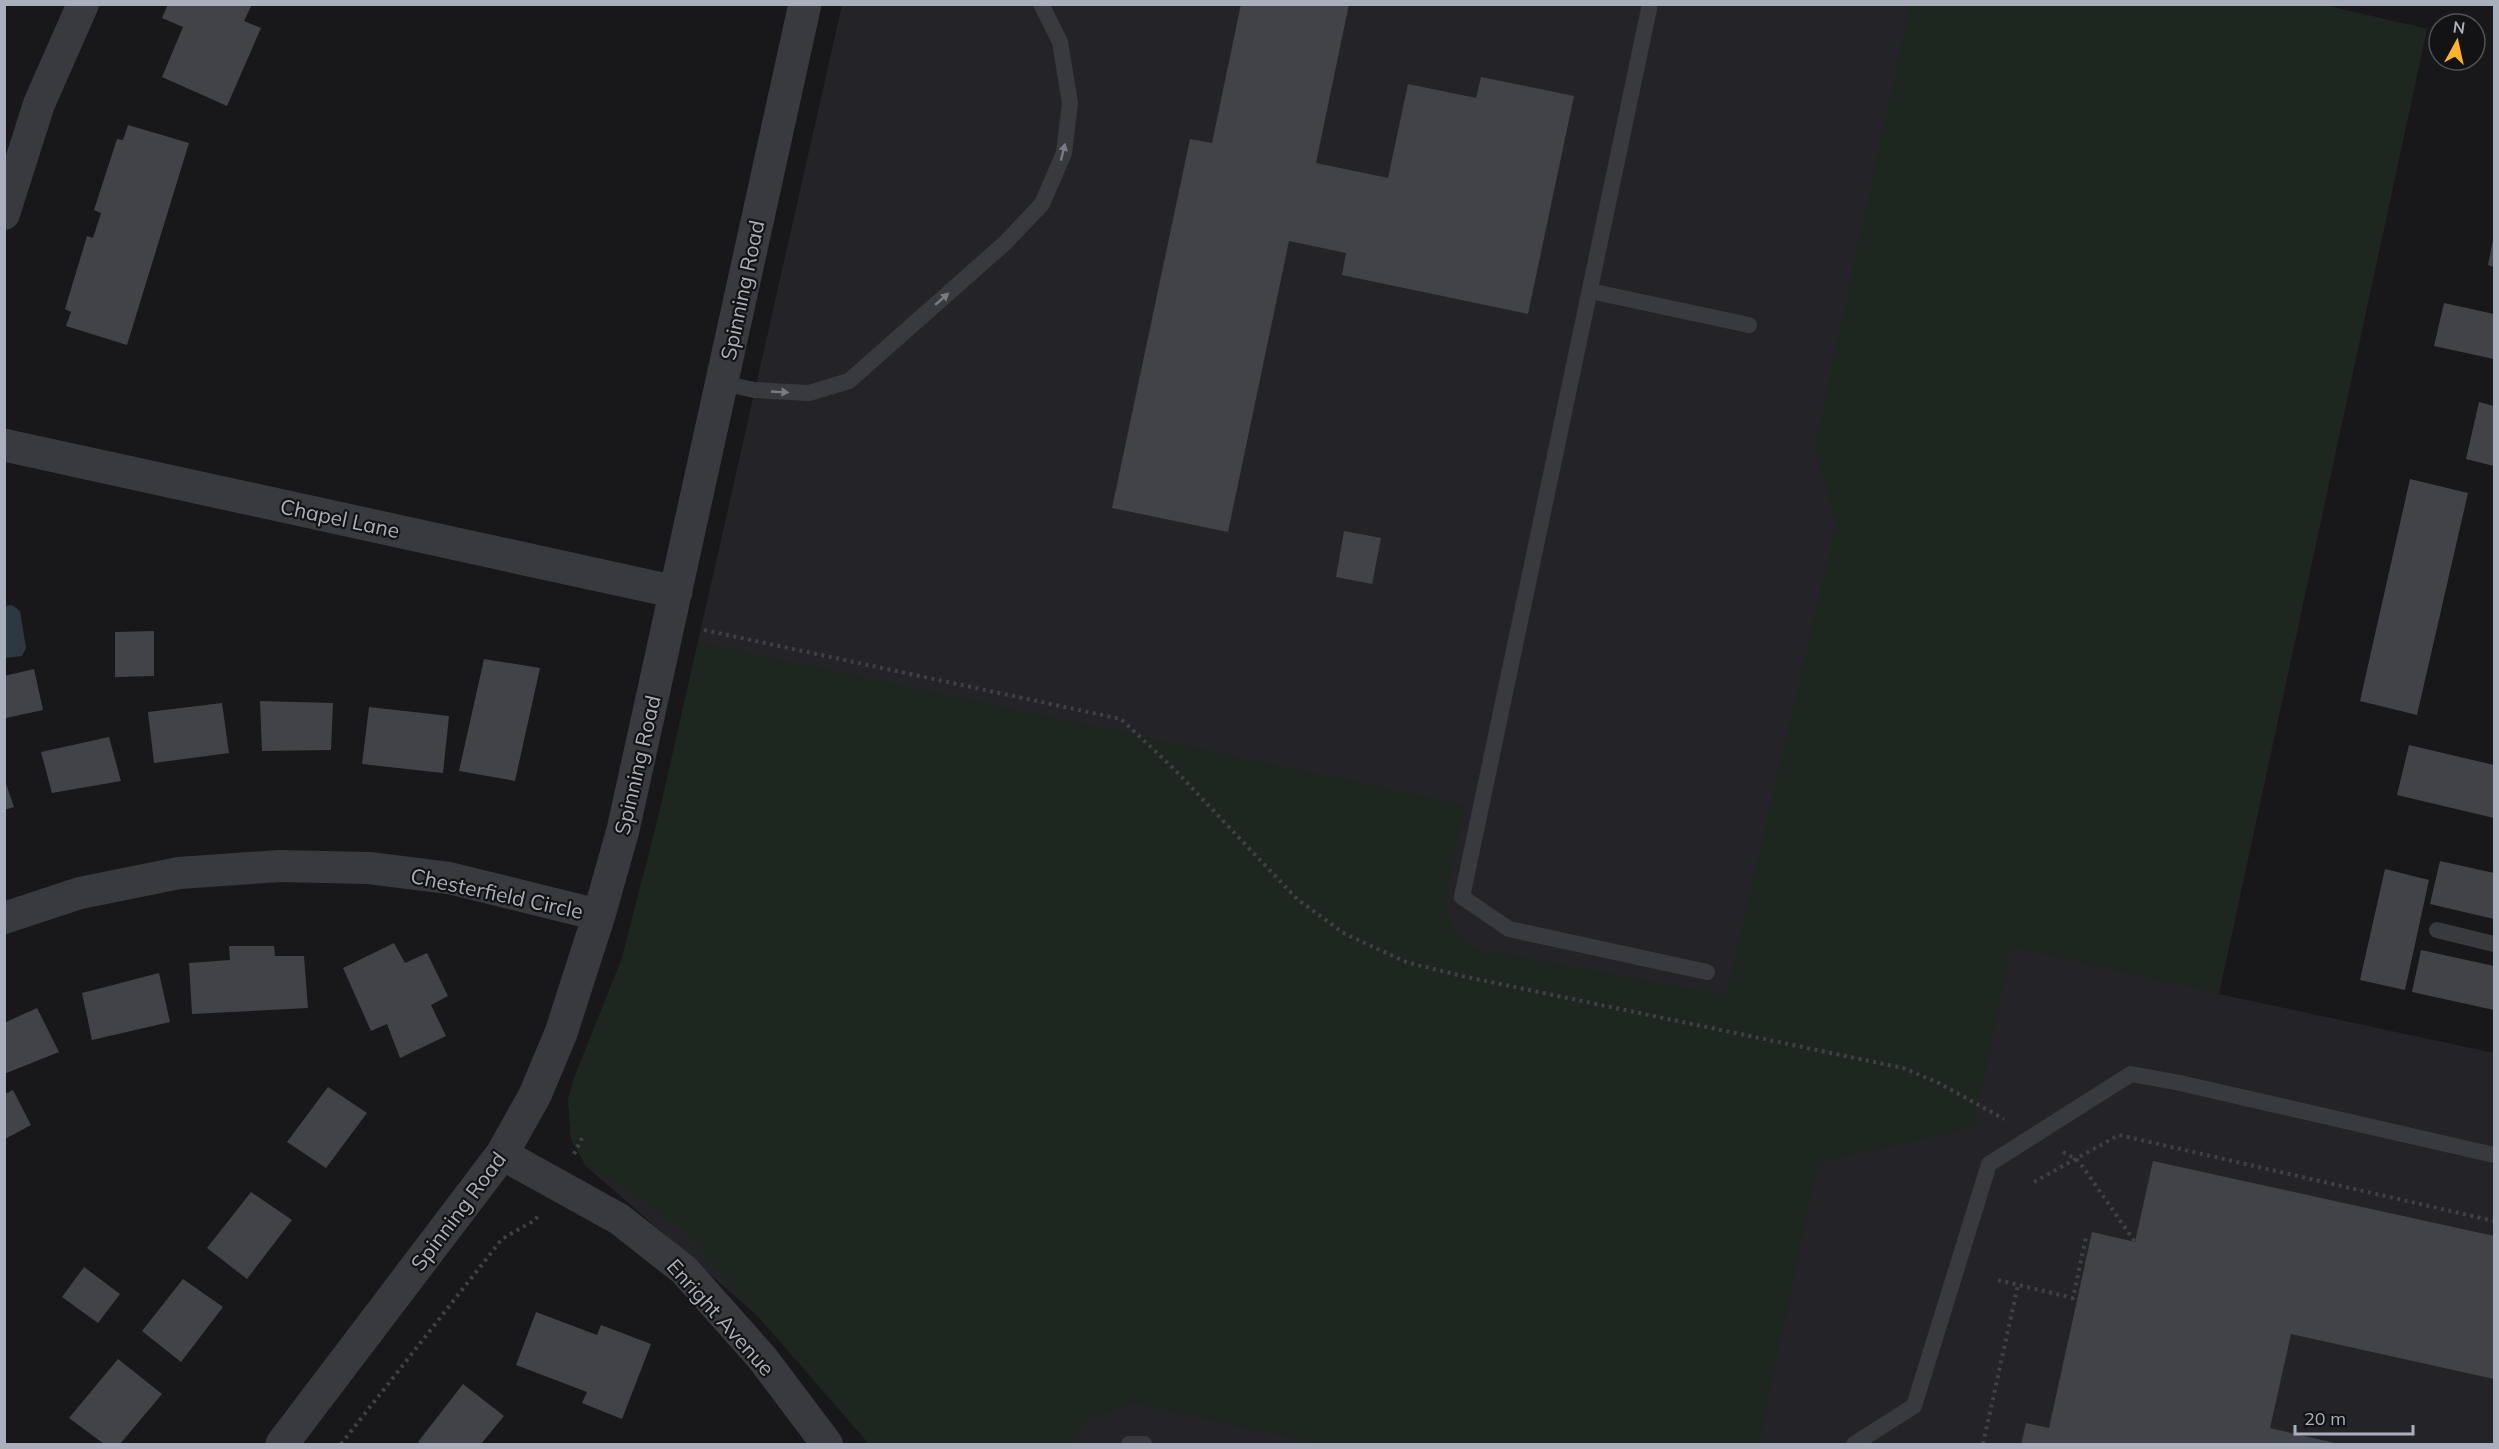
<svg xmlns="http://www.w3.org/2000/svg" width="2499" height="1449" font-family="Mulish,sans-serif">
<rect width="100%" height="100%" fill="#18181b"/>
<path fill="#242428" d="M2320 4 2427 29 2219 994 2494 1053V1444H904L586 1166 571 1139 568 1099 622 958 659 814 842 5Z"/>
<path fill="#1e271f" d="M2320 4 2427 29 2218 994 2012 947 1973 1128 1818 1163 1759 1444H1319L1132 1403 1090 1418 1072 1444H869L681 1228 635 1195 586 1166 571 1139 568 1099 574 1078 622 958 659 814 698 642 1465 805 1446 900 1454 932 1477 949 1726 995 1836 525 1815 446 1910 5Z"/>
<path fill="#2d3841" d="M12 605 20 611 26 648 22 656 5 658V606Z"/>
<path fill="#424348" d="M168 4H252L244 21 261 28 227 106 162 77 183 27 162 18Z
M1241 4H1349L1316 163 1388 178 1408 84 1476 98 1481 77 1574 96 1528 314 1342 275 1346 253 1289 241 1228 532 1112 508 1190 139 1212 143Z
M128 125 189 143 127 345 66 326 71 312 65 309 87 236 93 238 101 213 94 210 117 139 123 140Z
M2493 240H2494V267L2488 265Z
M2444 303 2494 314V359L2434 346Z
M2479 402 2494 406V466L2466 459Z
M2410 479 2468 493 2417 715 2360 701Z
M1344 531 1381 538 1372 584 1336 577Z
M154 631V676L115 677V632Z
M484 659 540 668 515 781 459 771Z
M34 669 43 710 6 718 4 676Z
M260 701 333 703 331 750 262 751Z
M222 703 229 753 154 763 148 712Z
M369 707 449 716 443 773 362 764Z
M109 737 121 781 52 793 41 752Z
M2409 745 2494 765V818L2397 795Z
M4 778 14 807 4 810Z
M2440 861 2494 873V919L2430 904Z
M2385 869 2429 880 2405 990 2360 980Z
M394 943 405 963 427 953 448 996 431 1005 446 1036 400 1058 387 1024 371 1031 343 968Z
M229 946H274L275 956H304L308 1008 192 1014 189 963 230 960Z
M2421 950 2494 966V1010L2412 992Z
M159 973 170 1022 92 1040 82 993Z
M37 1008 59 1052 4 1074V1023Z
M328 1087 367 1113 326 1168 287 1142Z
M13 1090 31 1125 5 1139V1094Z
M2153 1161 2494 1236V1379L2291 1334 2270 1428 2339 1444H2021L2026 1423 2049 1428 2092 1232 2135 1242Z
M251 1192 292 1220 247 1279 207 1248Z
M84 1267 120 1294 98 1323 62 1297Z
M183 1279 223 1307 181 1362 142 1331Z
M536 1312 597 1335 601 1325 651 1344 622 1419 582 1403 587 1392 516 1365Z
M118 1359 162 1394 120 1444H104L69 1418Z
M463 1384 504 1416 481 1444H422L418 1442Z"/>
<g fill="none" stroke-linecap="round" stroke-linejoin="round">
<path stroke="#3f4147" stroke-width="4" stroke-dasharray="3 4.5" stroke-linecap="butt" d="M704 630 1121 719 1174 769 1297 899 1345 934 1406 962 1462 976 1903 1068 1939 1083 2004 1119
M2063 1152 2076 1159 2083 1167 2135 1242
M574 1154 582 1138
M2034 1182 2119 1135 2494 1221
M1998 1280 2073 1298 2086 1237
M341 1444 502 1239 535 1220 539 1215
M1983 1444 2018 1285"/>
<path stroke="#393a40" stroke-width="16" d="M1650 4 1462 897 1509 929 1707 972
M1590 291 1749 325
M722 383 754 390 809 393 849 381 1005 243 1042 204 1064 153 1070 103 1060 42 1041 4
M2437 930 2494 944
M1129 1444H1144
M1854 1444 1914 1406 1989 1164 2131 1074 2180 1083 2494 1155"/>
<path stroke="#393a40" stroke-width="32" d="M4 214 39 104 83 4
M4 918 80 893 179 873 280 866 369 868 449 878 599 915
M502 1154 619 1219 684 1270 763 1359 827 1444"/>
<path stroke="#393a40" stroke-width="33" d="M4 445 676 592
M282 1444 502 1154 535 1095 561 1033 599 915 623 830 805 4"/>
</g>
<defs><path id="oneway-solid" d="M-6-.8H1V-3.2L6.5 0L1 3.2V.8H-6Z" transform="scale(1.5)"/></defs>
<g fill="#777b84">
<use href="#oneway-solid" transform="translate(1063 152) rotate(-76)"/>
<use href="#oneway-solid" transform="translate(942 299) rotate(-41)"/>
<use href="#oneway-solid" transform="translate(780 392) rotate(3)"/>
</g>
<g text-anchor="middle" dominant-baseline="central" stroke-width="4.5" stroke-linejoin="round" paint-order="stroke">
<g font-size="21" fill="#a9b0bc" stroke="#131316">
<text transform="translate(742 290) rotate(-78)">Spinning Road</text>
<text transform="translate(340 518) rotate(12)">Chapel Lane</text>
<text transform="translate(637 765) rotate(-77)">Spinning Road</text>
<text transform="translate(497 893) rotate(12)">Chesterfield Circle</text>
<text transform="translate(458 1211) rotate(-53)">Spinning Road</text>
<text transform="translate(721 1317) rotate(48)">Enright Avenue</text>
</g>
</g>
<rect width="2499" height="1449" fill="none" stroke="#a9b0bc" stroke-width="12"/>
<g transform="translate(2457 42) rotate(8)"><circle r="28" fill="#131316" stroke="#4f5258" stroke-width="1.5"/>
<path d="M0-4.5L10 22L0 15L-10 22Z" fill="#ffb32c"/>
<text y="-9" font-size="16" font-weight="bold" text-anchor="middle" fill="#a9b0bc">N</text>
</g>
<path d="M2295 1425v9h118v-9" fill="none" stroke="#a9b0bc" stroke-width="3"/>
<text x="2304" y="1425" font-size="18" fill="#a9b0bc" stroke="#131316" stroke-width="4.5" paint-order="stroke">20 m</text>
</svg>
